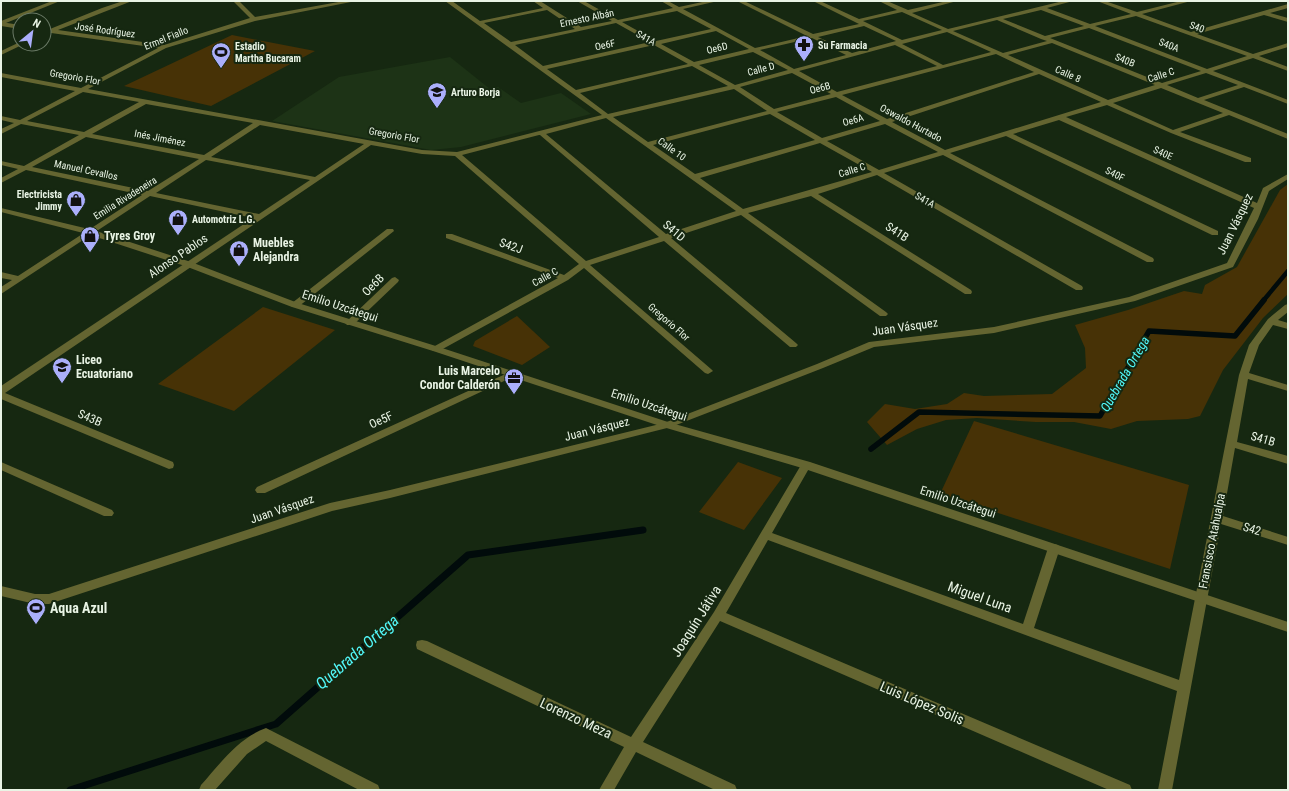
<svg xmlns="http://www.w3.org/2000/svg" width="1289" height="791" font-family="'Roboto Condensed',sans-serif">
<rect width="100%" height="100%" fill="#162811"/>
<path fill="#1d3316" d="M450 57 490 89 498 87 521 103 561 93 591 114 461 147 431 150 272 121 339 77Z"/>
<path fill="#473206" d="M232 35 315 51 211 106 124 86Z
M1288 184V294L1263 318 1223 370 1200 416 1188 419 1137 421 1111 429 1074 422H1036L977 418 946 420 917 429 887 445 867 422 885 404 915 409 947 404 964 393 984 396 1052 394 1086 368 1085 348 1075 325 1128 310 1184 291 1202 294 1205 285 1237 267 1280 190Z
M263 307 335 330 234 411 158 384Z
M517 316 550 347 522 365 473 346 475 341Z
M974 421 1189 485 1170 569 940 494Z
M738 462 782 478 744 530 699 512Z"/>
<g fill="none" stroke-linecap="round" stroke-linejoin="round">
<path stroke="#010b0b" stroke-width="4.5" d="M1263 301 1288 271"/>
<path stroke="#010b0b" stroke-width="5.5" d="M871 449 919 412 1100 416 1149 331 1235 336 1264 300"/>
<path stroke="#010b0b" stroke-width="7" d="M70 790 276 724 468 555 643 530"/>
<path fill="#646531" fill-rule="evenodd" d="M123 1H132L58 30 164 45 250 18 233 1H239L255 17 344 1H356L255 21 166 48 88 89 422 150 457 152 602 115 445 1H452L480 21 543 8 533 1H540L581 27 612 21 577 1H584L618 20 673 8 661 1H668L679 7 707 1H718L683 9 755 48 807 36 737 1H744L813 34 859 24 813 1H820L859 19 897 10 879 1H887L908 10 947 1H957L912 13 948 29 1063 1H1073L1047 8 1090 24 1131 14 1097 1H1105L1137 12 1181 1H1191L1142 14 1191 32 1288 4V8L1270 13 1288 18V22L1264 15 1197 34 1253 54 1288 43V47L1259 56 1288 67V71L1253 58 1213 71 1288 100V104L1244 87 1204 100 1288 134V139L1229 115 1180 132 1251 158V162H1245L1171 133 1107 105 1066 117 1257 203 1263 188 1288 174V179L1269 191 1258 219 1233 267 1135 301 994 333 874 347 823 368 671 427 390 498 332 511 49 604H35L1 596V586L35 594H49L330 503 390 490 664 423 817 364 869 342 994 327 1129 297 1227 263 1254 208 1059 120 1013 134 1218 231V235H1212L1006 136 950 153 1153 258 1154 260 1153 262H1147L943 155 884 173 1082 286 1083 288 1082 290H1076L877 175 818 194 971 290 972 292 971 294H965L811 196 748 213 886 312 888 314 886 316H880L741 215 671 238 796 343 798 345 796 347H790L664 241 590 265 711 369 713 371 708 374 705 373 584 268 568 280 439 351H433L431 349 433 347 558 278 446 238V234H452L564 275 579 264 455 156 422 154 371 145 5 393 173 462 174 465 173 468 169 469 1 399V386L253 218 150 196 1 294V287L12 280 1 278V272L18 276 142 195 26 170 1 183V178L18 169 1 165V161L24 166 79 135 21 124 1 134V129L14 123 1 120V116L20 120 75 91 1 77V73L81 88 158 48 44 32V28L50 29 102 8ZM547 10 575 29 511 42 484 23ZM1041 10 1084 26 1045 36 1003 19ZM677 11 711 29 656 41 622 22ZM902 12 942 30 902 40 863 21ZM1136 16 1247 56 1207 69 1095 26ZM997 20 1041 39 1047 41 1003 53 953 31ZM616 23 650 42 543 66 515 45ZM864 26 896 41 852 53 818 37ZM1089 28 1201 71 1162 83 1050 38ZM716 31 749 49 694 62 661 44ZM947 32 991 52 943 65 902 44ZM812 38 846 55 794 69 760 50ZM1052 43 1155 85 1108 100 1008 55ZM654 45 688 64 576 90 547 69ZM895 45 937 66 837 92 799 71ZM753 52 788 70 735 85 699 65ZM996 54 1034 72 887 119 842 95ZM692 66 728 86 608 114 580 93ZM792 73 831 94 774 109 740 87ZM1206 73 1238 85 1198 98 1167 85ZM1039 74 1101 102 945 150 892 122ZM1161 88 1223 113 1173 130 1113 103ZM734 89 767 111 648 142 613 117ZM83 92 139 102 84 132 27 121ZM836 97 880 121 822 138 777 112ZM146 104 253 123 204 155 92 134ZM770 114 815 140 695 174 653 145ZM606 118 736 211 666 234 546 134ZM885 124 938 152 879 170 827 141ZM260 125 364 144 315 177 211 157ZM539 135H540L659 237 586 261 462 155ZM86 137 199 159 148 191 32 167ZM820 143 872 172 743 209 700 178ZM206 160 310 180 259 214 156 193Z
M1 22 20 25V29L1 26Z
M20 42V44H24L1 55V51Z
M387 229H393L394 231 298 307H292L291 305 292 303Z
M395 277 399 280 398 282 353 325H347L345 323 347 321 392 278Z
M1288 304V312L1278 320 1288 323V329L1273 325 1259 345 1249 373 1288 385V391L1248 379 1237 442 1288 456V464L1235 448 1223 516 1288 537V545L1221 524 1172 790H1158L1177 691 768 540 726 613 1130 785 1132 790H1109L720 621 643 742 735 785 737 790H715L636 752 614 790H599L624 747 417 649 416 645 417 641 422 640 427 641 631 737 714 612 801 465 802 462H810L811 465 772 533 1023 624 1048 548 1050 545 1054 544 1058 545 1060 548 1034 628 1179 680 1239 375 1249 345 1268 319 1285 305Z
M512 371 517 374 515 376 265 493H257L255 490 257 487Z
M1 462 112 510 114 513 112 516H104L1 470Z
M266 728 378 785 380 790H359L266 741 247 754 215 790H199L201 785C220 764 238 738 266 728Z"/>
<path fill="#646531" fill-rule="evenodd" d="M52 1H60L1 25V21Z
M1 208 93 230 191 262 298 303 439 347 671 423 810 462 1288 622V632L802 468 663 427 433 351 292 307 185 266 87 234 1 212Z"/>
</g>
<defs>
<g id="pharmacy-pin" transform="scale(1)"><path d="M0 17L-7.5 6A9.5 9.5 0 1 1 7.5 6Z" fill="#abaffb" stroke="#162811"/><path d="M-2-6h4v4h4v4h-4v4h-4v-4h-4v-4h4Z" fill="#111"/></g>
<g id="stadium-pin" transform="scale(1)"><path d="M0 17L-7.5 6A9.5 9.5 0 1 1 7.5 6Z" fill="#abaffb" stroke="#162811"/><path d="M0-5a6.5 5 0 1 0 0 10a6.5 5 0 1 0 0-10ZM-3.5-1.8h7v3.6h-7Z" fill="#111"/></g>
<g id="university-pin" transform="scale(1)"><path d="M0 17L-7.5 6A9.5 9.5 0 1 1 7.5 6Z" fill="#abaffb" stroke="#162811"/><path d="M0-5L7-2L0 1L-7-2ZM-4 1L0 2.5L4 1V4Q0 6-4 4Z" fill="#111"/></g>
<g id="shop-pin" transform="scale(1)"><path d="M0 17L-7.5 6A9.5 9.5 0 1 1 7.5 6Z" fill="#abaffb" stroke="#162811"/><path d="M-5-2.5h2.3a2.7 3.5 0 0 1 5.4 0H5L5.5 6h-11ZM-1.5-2.5h3a1.5 2.3 0 0 0-3 0Z" fill="#111"/></g>
<g id="school-pin" transform="scale(1)"><path d="M0 17L-7.5 6A9.5 9.5 0 1 1 7.5 6Z" fill="#abaffb" stroke="#162811"/><path d="M0-5L7-2L0 1L-7-2ZM-4 1L0 2.5L4 1V4Q0 6-4 4Z" fill="#111"/></g>
<g id="office-pin" transform="scale(1)"><path d="M0 17L-7.5 6A9.5 9.5 0 1 1 7.5 6Z" fill="#abaffb" stroke="#162811"/><path d="M-6-3h4V-5.5h4V-3h4V5H-6ZM-1-4.5V-3h2v-1.5ZM-6 0V1H6V0Z" fill="#111"/></g>
</defs>
<g fill-rule="evenodd">
<use href="#pharmacy-pin" x="804" y="45"/>
<use href="#stadium-pin" x="221" y="52"/>
<use href="#university-pin" x="437" y="92"/>
<use href="#shop-pin" x="76" y="200"/>
<use href="#shop-pin" x="178" y="219"/>
<use href="#shop-pin" x="90" y="236"/>
<use href="#shop-pin" x="239" y="250"/>
<use href="#school-pin" x="62" y="367"/>
<use href="#office-pin" x="514" y="378"/>
<use href="#stadium-pin" x="36" y="608"/>
</g>
<g text-anchor="middle" dominant-baseline="central" stroke-width="4" stroke-linejoin="round" paint-order="stroke">
<g font-size="10" fill="#e9f4e5" stroke="#162811">
<text transform="translate(587 18) rotate(-12)">Ernesto Albán</text>
<text transform="translate(1197 27) rotate(20)">S40</text>
<text transform="translate(105 30) rotate(8)">José Rodríguez</text>
<text transform="translate(166 38) rotate(-22)">Ermel Fiallo</text>
<text transform="translate(646 38) rotate(29)">S41A</text>
<text transform="translate(605 45) rotate(-12)">Oe6F</text>
<text transform="translate(1169 45) rotate(21)">S40A</text>
<text transform="translate(717 48) rotate(-14)">Oe6D</text>
<text transform="translate(1125 60) rotate(22)">S40B</text>
<text transform="translate(761 69) rotate(-15)">Calle D</text>
<text transform="translate(1068 74) rotate(24)">Calle 8</text>
<text transform="translate(1161 75) rotate(-18)">Calle C</text>
<text transform="translate(75 77) rotate(10)">Gregorio Flor</text>
<text transform="translate(820 88) rotate(-15)">Oe6B</text>
<text transform="translate(853 120) rotate(-16)">Oe6A</text>
<text transform="translate(911 123) rotate(28)">Oswaldo Hurtado</text>
<text transform="translate(394 135) rotate(10)">Gregorio Flor</text>
<text transform="translate(160 138) rotate(11)">Inés Jiménez</text>
<text transform="translate(672 149) rotate(36)">Calle 10</text>
<text transform="translate(1163 153) rotate(24)">S40E</text>
<text transform="translate(86 170) rotate(12)">Manuel Cevallos</text>
<text transform="translate(852 170) rotate(-17)">Calle C</text>
<text transform="translate(1115 174) rotate(26)">S40F</text>
<text transform="translate(125 198) rotate(-32)">Emilia Rivadeneira</text>
<text transform="translate(925 200) rotate(30)">S41A</text>
<text transform="translate(545 277) rotate(-29)">Calle C</text>
<text transform="translate(669 322) rotate(41)">Gregorio Flor</text>
</g>
<g font-size="10" font-weight="bold" fill="#e9f4e5" stroke="#162811" text-anchor="start">
<text x="818" y="45">Su Farmacia</text>
<text x="235" y="46">Estadio<tspan x="235" dy="12">Martha Bucaram</tspan></text>
<text x="451" y="92">Arturo Borja</text>
<text x="62" y="194" text-anchor="end">Electricista<tspan x="62" dy="12">Jimmy</tspan></text>
<text x="192" y="219">Automotriz L.G.</text>
</g>
<g font-size="12" fill="#e9f4e5" stroke="#162811">
<text transform="translate(1235 224) rotate(-64)">Juan Vásquez</text>
<text transform="translate(674 231) rotate(40)">S41D</text>
<text transform="translate(897 232) rotate(33)">S41B</text>
<text transform="translate(511 246) rotate(20)">S42J</text>
<text transform="translate(178 256) rotate(-34)">Alonso Pablos</text>
<text transform="translate(373 285) rotate(-45)">Oe6B</text>
<text transform="translate(340 306) rotate(18)">Emilio Uzcátegui</text>
<text transform="translate(905 327) rotate(-8)">Juan Vásquez</text>
<text transform="translate(649 405) rotate(18)">Emilio Uzcátegui</text>
<text transform="translate(90 418) rotate(23)">S43B</text>
<text transform="translate(381 420) rotate(-25)">Oe5F</text>
<text transform="translate(597 429) rotate(-14)">Juan Vásquez</text>
<text transform="translate(1263 439) rotate(16)">S41B</text>
<text transform="translate(958 502) rotate(18)">Emilio Uzcátegui</text>
<text transform="translate(282 509) rotate(-19)">Juan Vásquez</text>
<text transform="translate(1252 529) rotate(17)">S42</text>
<text transform="translate(1212 541) rotate(-79)">Fransisco Atahualpa</text>
</g>
<g font-size="12" font-weight="bold" fill="#e9f4e5" stroke="#162811" text-anchor="start">
<text x="104" y="236">Tyres Groy</text>
<text x="253" y="243">Muebles<tspan x="253" dy="14">Alejandra</tspan></text>
<text x="76" y="360">Liceo<tspan x="76" dy="14">Ecuatoriano</tspan></text>
<text x="500" y="371" text-anchor="end">Luis Marcelo<tspan x="500" dy="14">Condor Calderón</tspan></text>
</g>
<g font-size="13" font-style="italic" fill="#52f8f9" stroke="#162811">
<text transform="translate(1125 374) rotate(-60)">Quebrada Ortega</text>
</g>
<g font-size="14" fill="#e9f4e5" stroke="#162811">
<text transform="translate(980 597) rotate(20)">Miguel Luna</text>
<text transform="translate(696 621) rotate(-58)">Joaquín Játiva</text>
<text transform="translate(922 703) rotate(23)">Luis López Solis</text>
<text transform="translate(576 718) rotate(25)">Lorenzo Meza</text>
</g>
<g font-size="14" font-weight="bold" fill="#e9f4e5" stroke="#162811" text-anchor="start">
<text x="50" y="608">Aqua Azul</text>
</g>
<g font-size="16" font-style="italic" fill="#52f8f9" stroke="#162811">
<text transform="translate(357 652) rotate(-41)">Quebrada Ortega</text>
</g>
</g>
<rect width="1289" height="791" fill="none" stroke="#e9f4e5" stroke-width="4"/>
<g transform="translate(32 32) rotate(29)"><circle r="19" fill="#162811" stroke="#6a7a66"/>
<path d="M0-3L7 15L0 10L-7 15Z" fill="#abaffb"/>
<text y="-6" font-size="11" font-weight="bold" text-anchor="middle" fill="#e9f4e5">N</text>
</g>
</svg>
